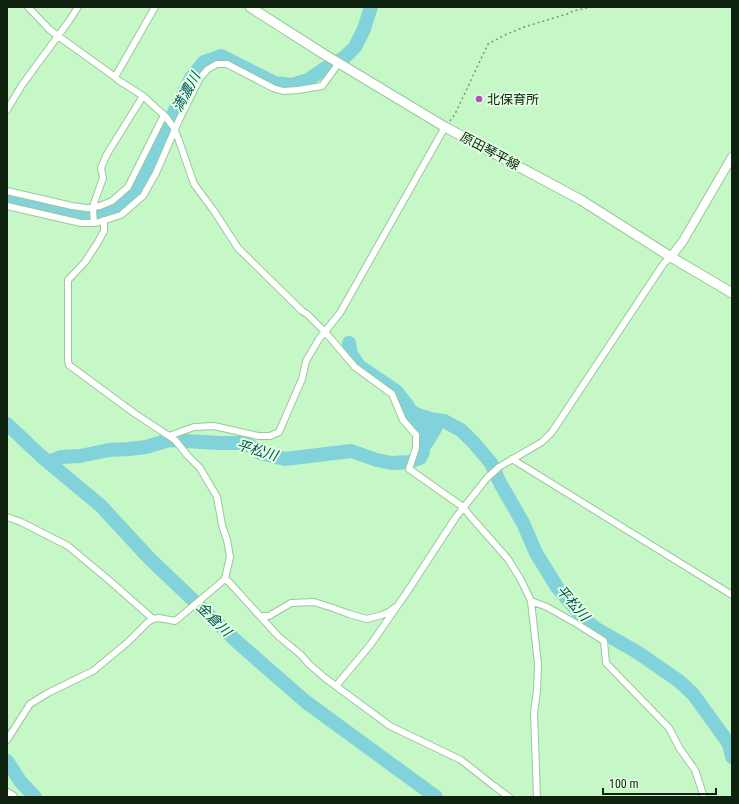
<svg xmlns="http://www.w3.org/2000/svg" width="739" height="804" font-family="'Roboto Condensed','Noto Sans JP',sans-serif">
<rect width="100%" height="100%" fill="#c6f7c6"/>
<path fill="#81d2db" d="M398 392 419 408 429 411 447 418C441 436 428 454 415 467L413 465 418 454 419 445V436L402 414 396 393Z"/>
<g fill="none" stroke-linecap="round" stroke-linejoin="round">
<path stroke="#81d2db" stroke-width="14" d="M7 198C20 202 33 205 46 208 64 213 83 219 101 214 115 210 127 199 136 189L191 78 204 62 221 56 275 83 292 85 308 80 324 69 345 57 355 47 364 29 371 7
M349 343 351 354 359 366 396 391 408 406
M428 419 444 421 461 430 474 443 491 463 500 483 523 523 536 553 557 587 579 613 595 628 637 652 679 681 693 694 727 741 729 744 732 757
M7 424 41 456 101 506 150 559 235 640 306 702 436 797
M49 462 61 457 80 456 109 450 129 449 146 447 169 440 219 443H242L253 447 260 453 285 459 351 451 377 460 392 463 409 462 420 458 423 452
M7 761 20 781 35 797"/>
<g stroke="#99c999" stroke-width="8">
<path id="minor" d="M28 7 50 30 58 36 115 77 118 80 143 96 166 117 174 128 178 138 194 184 214 211 238 248 302 311 307 314 325 332 355 367 392 394 403 420 416 435V448L409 469 463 507 471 517 508 559 521 580 531 601 538 664 537 691 534 713 537 797
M115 77 155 7
M7 110 22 85 69 21 78 7
M7 191 72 206 87 208 100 206 112 201 128 187 164 115
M7 206 81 223H96L121 215 143 196 156 173 179 120 200 78 208 69 217 64H227L273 88 283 91 298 90 322 86 339 63
M94 223 93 210 94 203 103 178 101 168 107 154 143 96
M169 436 194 427 214 426 258 436H270L279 432 302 379 306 361 319 339 340 313 445 127
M512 459 732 595
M7 517 21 522 68 546 110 581 153 619
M225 579 229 582 269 626 278 636 300 654 309 664 325 678 390 726 461 760 494 786 509 797
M531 601 547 607 577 624 604 641 606 663 669 728 680 749 695 770 704 797
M260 616H269L291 603 314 602 333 608 349 614 367 619 382 615 389 612 394 608
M336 686 371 644 407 592 456 517 487 478 499 467 542 442 552 432 664 263 671 257
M7 740 30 704 48 693 93 671 128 642 148 622 153 619 159 618 175 621 180 617 225 579 230 557 227 540 222 525 217 497 200 468 188 456 175 440 134 413 69 365 68 361V280L85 262 98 242 104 231V220"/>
</g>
<g stroke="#99c999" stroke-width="10">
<path id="tertiary" d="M671 257 683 241 732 157"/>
</g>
<g stroke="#99c999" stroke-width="11">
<path id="secondary" d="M250 7 322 53 445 127 581 200 671 257 732 293"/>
</g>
<g stroke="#99c999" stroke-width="12">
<path id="trunk" d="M7 794 12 797"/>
</g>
<path stroke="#749875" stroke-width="1.5" stroke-dasharray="2 3" stroke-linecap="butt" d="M450 121 455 114 488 44 505 35 524 27 567 14 573 11 591 7"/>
<use href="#minor" stroke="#fff" stroke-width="6"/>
<use href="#tertiary" stroke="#fff" stroke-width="8"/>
<use href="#secondary" stroke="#fff" stroke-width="9"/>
<use href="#trunk" stroke="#fff" stroke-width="10"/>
</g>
<circle fill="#b150b8" stroke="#e1ffe1" stroke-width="1.5" cx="479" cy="99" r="4"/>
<g text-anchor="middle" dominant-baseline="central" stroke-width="4" stroke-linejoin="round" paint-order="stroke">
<g font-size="13" fill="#0f2210" stroke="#e1ffe1" text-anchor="start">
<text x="487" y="99">北保育所</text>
</g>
<g font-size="13" fill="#0f2210" stroke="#e1ffe1">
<text transform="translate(490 151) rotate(28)">原田琴平線</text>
</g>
<g font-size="14" font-style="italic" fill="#004f55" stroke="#e1ffe1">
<text transform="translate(186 92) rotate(-61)">満濃川</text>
<text transform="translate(257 450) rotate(17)">平松川</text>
<text transform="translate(573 603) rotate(49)">平松川</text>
<text transform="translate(214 619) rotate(44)">金倉川</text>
</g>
</g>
<rect width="739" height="804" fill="none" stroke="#0f2210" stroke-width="16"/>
<path d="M603 788v6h113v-6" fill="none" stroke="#0f2210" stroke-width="2"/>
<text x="609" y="788" font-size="12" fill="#0f2210" stroke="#e1ffe1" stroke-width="3" paint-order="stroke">100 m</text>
</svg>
